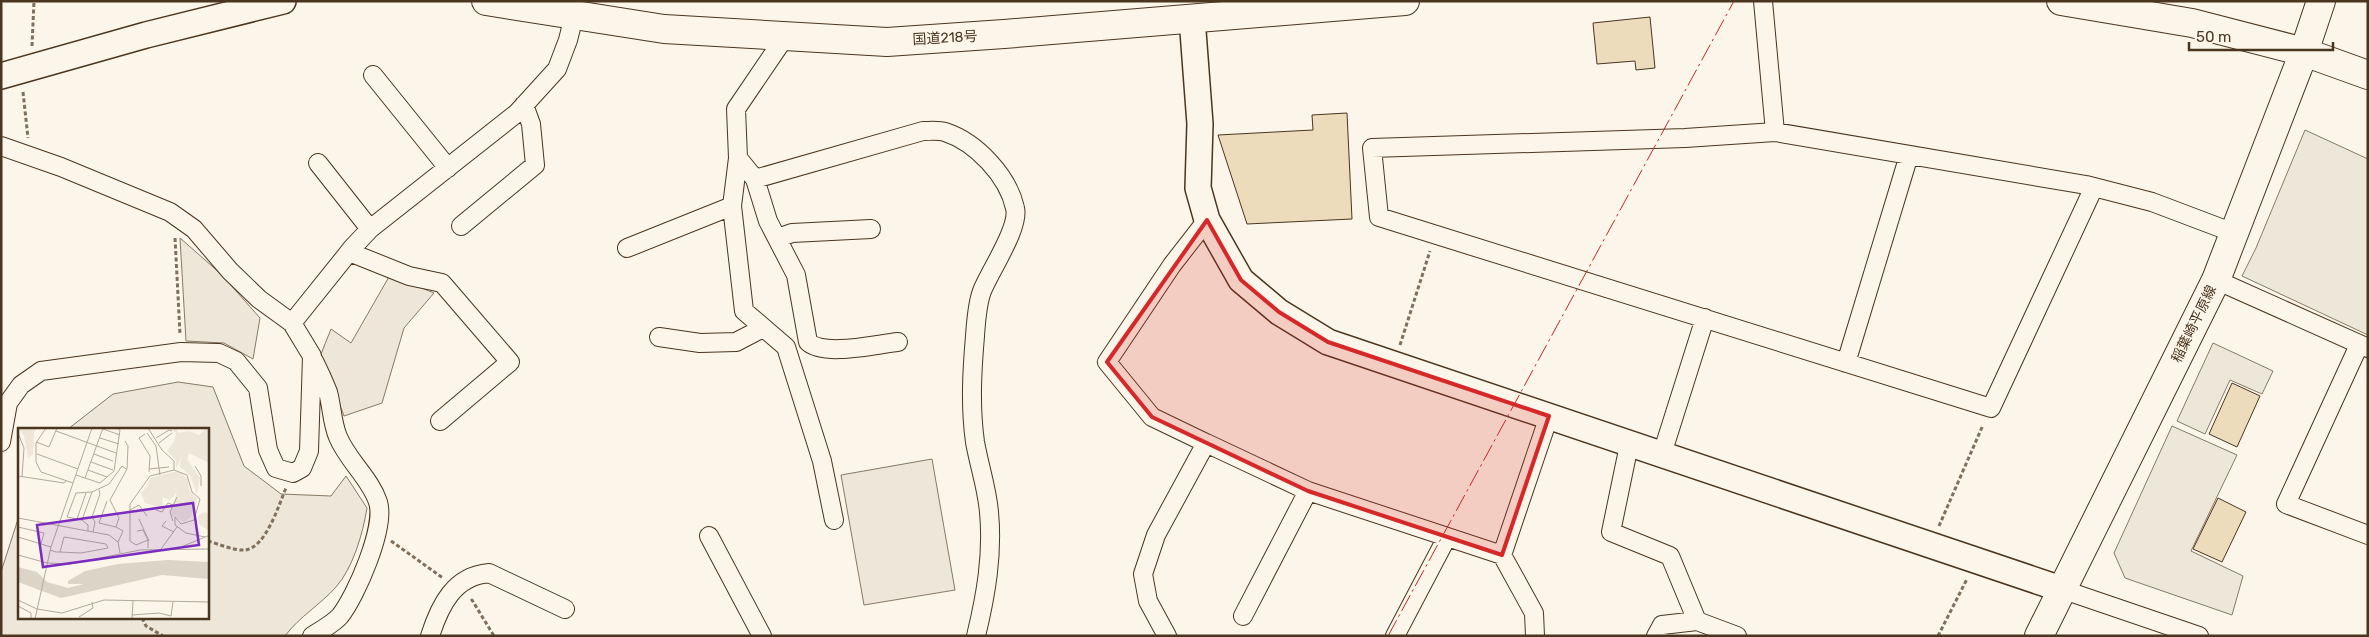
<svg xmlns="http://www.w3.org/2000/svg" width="2369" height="637" font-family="Rubik,'Noto Sans JP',sans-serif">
<rect width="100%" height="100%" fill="#fbf6e9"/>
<path fill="#ede6d9" stroke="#887966" d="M180 238 221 274 260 318 253 359 224 343 186 341Z
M390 275 434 293 404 328 382 403 344 416 321 354 331 329 351 343Z
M178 382 213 387 244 466 281 494 331 496 346 476 367 508C363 533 353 568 336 587 320 605 300 616 285 636H1V572L19 516V618H208V430L68 429 113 394Z
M932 459 955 590 864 605 841 475Z"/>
<path fill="#ede7d9" stroke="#887966" d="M2305 130 2368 159V335L2242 276 2256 248Z
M2213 343 2273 371 2262 394 2230 380 2205 434 2177 421Z
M2172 426 2237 455 2191 551 2243 576 2232 615 2125 578 2114 553Z"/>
<path fill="#ecdcbc" stroke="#4a3520" d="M1650 17 1655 68 1636 70 1635 61 1597 64 1593 23Z
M1347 113 1352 219 1247 224 1218 135 1313 130 1312 115Z
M2232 383 2260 396 2237 447 2209 434Z
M2218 498 2246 512 2222 562 2193 549Z"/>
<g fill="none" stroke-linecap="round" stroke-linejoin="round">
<g stroke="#4a3520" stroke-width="20">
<path id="street" d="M1763 1 1775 132
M785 37 736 109 738 158 755 179 923 131C930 131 939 130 945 132 976 142 1008 176 1015 208 1020 227 990 271 982 291 977 304 976 322 975 336 972 371 970 406 975 442 979 465 987 488 989 512 993 554 986 595 976 636
M373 75 448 168
M1 146 61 167 170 212 194 229 230 271 259 299 292 323 312 356 309 451 302 468 293 473 276 468 268 450 258 388 236 361 219 353 181 352 41 371 21 385 8 403 1 442
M738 158 732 206 744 311 786 347 822 461 834 520
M318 163 370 229
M755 179 768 221 796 275 808 342C825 357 876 344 898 342
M2094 187 1991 408 1379 217 1372 148 1685 138 1775 132 2086 185 2152 202 2234 233
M461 226 535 165 531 124 524 105
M778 238 792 233 871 229
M627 248 732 206
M349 252 409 276 442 283 510 362 440 421
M2216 280 2368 348
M292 323 353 247 370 229 517 113 557 69 568 40 574 16
M659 337 700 343 736 342 763 328
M2359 345 2286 504 2368 535
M1846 363 1909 155
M1206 443 1308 491 1502 555
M1629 445 1611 532 1670 556 1697 621
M1662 454 1705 318
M709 536 762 636
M2064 590 2199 636
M1243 616 1308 491
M312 636C321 630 333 624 340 616 356 596 386 527 378 502 370 478 348 461 338 437 332 423 332 407 328 392 324 382 319 371 314 361
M430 636C440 605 454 576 489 573L565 609
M1167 636 1148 601 1143 574 1156 535 1206 443 1152 417 1107 362 1172 265 1207 220
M1395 636 1447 537
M1535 636 1534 613 1502 555 1549 416
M1656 636 1662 625 1697 621 1737 636"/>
</g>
<g stroke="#4a3520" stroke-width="28">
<path id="secondary" d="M1192 18 1200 124 1198 188 1207 220 1241 280 1279 312 1328 342 2064 590
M1 76 146 35 283 1"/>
</g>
<g stroke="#4a3520" stroke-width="30">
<path id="primary" d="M2039 636 2216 280 2304 52 2321 1"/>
</g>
<g stroke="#4a3520" stroke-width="30">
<path id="highway" d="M486 1 664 29 887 42 1004 34 1405 1
M2061 1 2192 23 2304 52 2368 75"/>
</g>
<path stroke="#7f6f5c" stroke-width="3" stroke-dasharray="4 2.5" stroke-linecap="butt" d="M32 46 34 1
M23 92 28 138
M175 238 180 334
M1400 345 1430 251
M1939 526 1983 425
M208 541C218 544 235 551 245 550 266 548 279 504 286 488
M391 541 443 578
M471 601 472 600 494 636
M142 618 146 626 163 636
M1938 636 1967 579"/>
<use href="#street" stroke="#fbf6e9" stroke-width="18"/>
<use href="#secondary" stroke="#fbf6e9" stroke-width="25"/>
<use href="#primary" stroke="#fbf6e9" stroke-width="28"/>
<use href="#highway" stroke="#fbf6e9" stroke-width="28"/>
<path stroke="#c62828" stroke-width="1" stroke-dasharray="18 4 2.5 4" stroke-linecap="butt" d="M1388 636 1734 1"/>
</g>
<path fill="#d62828" fill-opacity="0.2" stroke="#d62828" stroke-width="4" stroke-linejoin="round" d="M1207 220 1241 280 1279 312 1328 342 1549 416 1502 555 1308 491 1152 417 1107 362Z"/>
<g text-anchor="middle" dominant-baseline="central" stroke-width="4" stroke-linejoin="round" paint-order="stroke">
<g font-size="14" fill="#4a3520" stroke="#fbf6e9">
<text transform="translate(945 38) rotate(-3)">国道218号</text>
<text transform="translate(2194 324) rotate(-64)">稲葉崎平原線</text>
</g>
</g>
<g transform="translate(18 428)">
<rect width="191" height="191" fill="#fbf6e9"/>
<path d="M0 0H19L16 5 15 26 10 30 6 8ZM158 0 160 5 171 3 181 7 187 1 191 2V35L171 25 169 31 182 50 179 66 172 47 162 39 163 30 158 40V32L149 23 156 14 158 5 154 2ZM160 43 170 51 171 62 179 71 173 89 166 94 152 87 159 64 152 72 144 69 145 77 140 79 127 75 123 65 130 57 132 50ZM186 84 191 86V103L181 96 180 88Z" fill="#ede6d9"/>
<path d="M150 132 191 134V151L144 147 43 170 0 154V139L19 144 29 154 50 160 66 156H50V153L67 143 100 136Z" fill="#dcd4c6"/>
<path fill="none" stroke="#b4a999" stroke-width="1" d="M28 0 18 15V34L23 44 55 55M130 0 144 22 156 33V42M85 1 102 7M38 3 98 25M0 5 6 20 4 49M129 5 138 18 142 47M127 6 121 10 132 28 131 44M82 10 101 16M138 10 151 2 154 3M18 14 31 19 39 0M141 15 154 5M19 26 60 41M76 26 95 33M73 34 95 42M177 38 183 48V58M131 41 151 39M70 42 89 49M58 47 82 55 96 43 102 2 99 0M0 48 46 55 48 53M67 50 85 0M74 64 91 56 104 38 108 41M112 82 121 77 129 88M138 82 144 84 150 75 155 77M0 90 91 107 100 114 102 125M59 91 68 65M121 91 131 113M64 92 74 64 58 65 49 89 64 92 70 97V103M148 93 144 98 156 104M155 93 152 84 159 69M81 95 89 73M81 95 98 99M0 99 26 105 23 116M119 103 125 102 130 112M75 104 77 94 74 89 82 66 81 62M0 109 33 119M100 114 105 103 98 99 101 90 92 72 109 41 110 18 107 13M163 119 192 107M130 120V112L118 117 112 113V76L132 48 156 42 169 47 174 64 182 71 176 92 163 96 157 89V97L168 105 187 109M143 121 159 99M32 122 38 124H42L63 125 90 120 88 116 46 109 42 124M0 127 29 135 52 136 122 122 192 121M0 172 19 181M0 178 13 185V191M19 181 44 185 86 172 192 174M114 187 141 185 153 188 155 174M61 189 75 180 74 174M17 191 33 119 74 0M114 191 115 173"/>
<path fill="#7b2cbf" fill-opacity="0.15" stroke="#7b2cbf" stroke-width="2.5" d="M175 75 181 117 25 139 19 97Z"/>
<rect width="191" height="191" fill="none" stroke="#4a3520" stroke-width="2.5"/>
</g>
<rect width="2369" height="637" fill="none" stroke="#4a3520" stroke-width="5"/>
<path d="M2189 42v8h144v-8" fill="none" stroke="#4a3520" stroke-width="2.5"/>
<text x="2196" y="42" font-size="15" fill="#4a3520" stroke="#fbf6e9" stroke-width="4" paint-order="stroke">50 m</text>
</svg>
